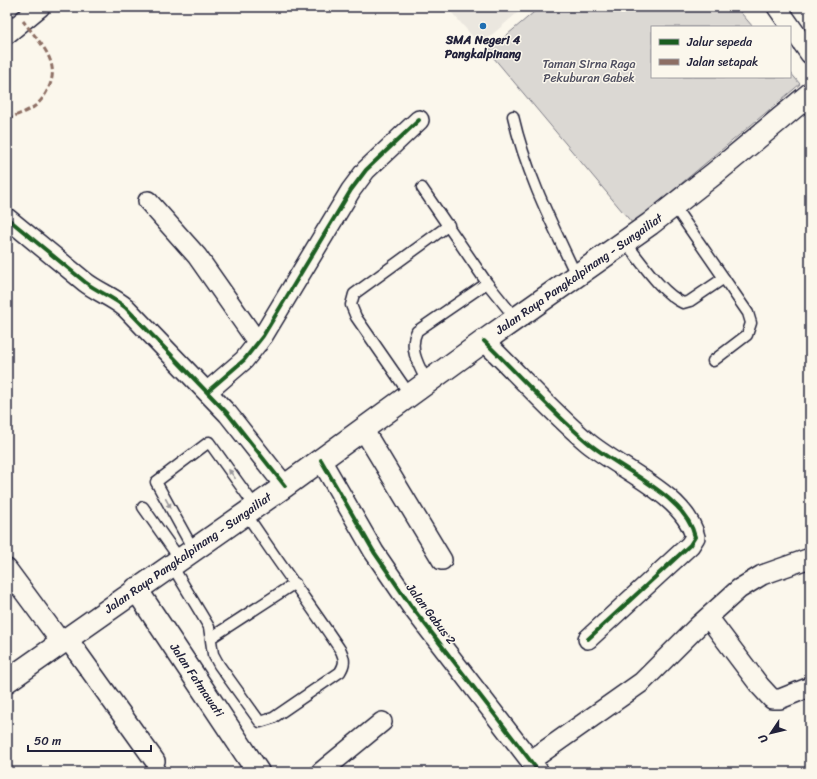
<svg xmlns="http://www.w3.org/2000/svg" width="817" height="779" font-family="Sriracha,sans-serif">
<rect width="100%" height="100%" fill="#fbf7ec"/>
<filter id="ink" filterUnits="userSpaceOnUse"><feTurbulence type="fractalNoise" baseFrequency=".025" numOctaves="2"/><feDisplacementMap in="SourceGraphic" scale="8" xChannelSelector="R" yChannelSelector="G"/><feConvolveMatrix kernelMatrix="1 2 1 2 8 2 1 2 1" color-interpolation-filters="sRGB"/></filter>
<g filter="url(#ink)">
<path fill="#ebe7df" d="M447 7H524L480 45Z"/>
<path fill="#dbd8d3" stroke="#7e7d87" d="M540 7H736L753 27H652V77H790V72L800 84 633 224 488 51Z"/>
<g fill="none" stroke-linecap="round" stroke-linejoin="round">
<g stroke="#22223b" stroke-width="13">
<path id="lane" d="M513 116C526 173 552 224 577 277
M422 188 487 283
M674 206 748 313 751 323 747 335 713 361
M625 242C641 261 661 293 683 303L690 301 724 278
M427 382C419 366 408 349 417 331L487 283 516 319
M410 395 356 317 351 305 354 294 449 225
M143 507 179 558
M193 549 156 482 209 442 255 506
M171 564 209 627 213 654 219 665 260 722 273 718 340 672C345 664 345 660 341 651 310 604 276 560 245 512
M212 637 295 583"/>
</g>
<g stroke="#22223b" stroke-width="22">
<path id="street" d="M777 7 810 54
M7 34 40 7
M148 201 197 256 258 343
M7 218 85 282C98 292 113 297 126 308L228 414 285 486
M484 341C518 374 550 410 586 441 617 468 686 495 695 537L690 545 588 639
M207 392 244 360 263 336 351 190 366 170 419 120
M363 429 442 560
M321 460 374 552 411 606 539 772
M7 569 61 642
M708 617 760 686 772 699H780L810 687
M67 638 155 761
M530 761 642 682 698 626 739 589 762 575 810 558
M321 772 382 722"/>
</g>
<g stroke="#22223b" stroke-width="25">
<path id="secondary" d="M136 589 258 772"/>
</g>
<g stroke="#22223b" stroke-width="25">
<path id="highway" d="M7 681 285 486 484 341 650 224 715 173 810 94"/>
</g>
<use href="#lane" stroke="#fbf7ec" stroke-width="10"/>
<use href="#street" stroke="#fbf7ec" stroke-width="19"/>
<use href="#secondary" stroke="#fbf7ec" stroke-width="22"/>
<use href="#highway" stroke="#fbf7ec" stroke-width="22"/>
<path stroke="#8d6e63" stroke-width="3" stroke-dasharray="6 3" stroke-linecap="butt" d="M7 119C16 115 27 112 35 106 40 102 44 97 47 91 63 63 40 43 23 21"/>
<g stroke="#fbf7ec" stroke-width="6">
<path id="cycleway" d="M7 218 85 282C98 292 113 297 126 308L228 414 285 486
M484 341C518 374 550 410 586 441 617 468 686 495 695 537L690 545 588 639
M207 392 244 360 263 336 351 190 366 170 419 120
M321 460 374 552 411 606 539 772"/>
</g>
<use href="#cycleway" stroke="#1b5e20" stroke-width="4"/>
</g>
<defs><path id="oneway-solid" d="M-6-.8H1V-3.2L6.5 0L1 3.2V.8H-6Z"/></defs>
<g fill="#99979c">
<use href="#oneway-solid" transform="translate(232 474) rotate(-126)"/>
<use href="#oneway-solid" transform="translate(168 503) rotate(61)"/>
</g>
</g>
<circle fill="#1f6fb2" stroke="#fbf7ec" stroke-width="1.5" cx="483" cy="26" r="4"/>
<g text-anchor="middle" dominant-baseline="central" stroke-width="3" stroke-linejoin="round" paint-order="stroke">
<g font-size="12" font-weight="bold" fill="#22223b" stroke="#fbf7ec">
<text x="483" y="40">SMA Negeri 4<tspan x="483" dy="14">Pangkalpinang</tspan></text>
</g>
<g font-size="12" fill="#505061" stroke="#fbf7ec">
<text x="589" y="64">Taman Sirna Raga<tspan x="589" dy="14">Pekuburan Gabek</tspan></text>
</g>
<g font-size="12" fill="#22223b" stroke="#fbf7ec">
<text transform="translate(579 274) rotate(-35)">Jalan Raya Pangkalpinang - Sungailiat</text>
<text transform="translate(188 553) rotate(-35)">Jalan Raya Pangkalpinang - Sungailiat</text>
<text transform="translate(431 614) rotate(53)">Jalan Gabus 2</text>
<text transform="translate(197 680) rotate(56)">Jalan Fatmawati</text>
</g>
</g>
<rect width="817" height="779" fill="none" stroke="#fbf7ec" stroke-width="24"/>
<rect x="12" y="12" width="793" height="755" fill="none" stroke="#22223b" stroke-width="1.5" filter="url(#ink)"/>
<rect x="651" y="26" width="140" height="52" fill="#fbf7ec" stroke="#a4a2a5"/>
<rect x="659" y="39" width="20" height="6" fill="#1b5e20" stroke="#a4a2a5"/>
<text x="687" y="46" font-size="12" fill="#22223b">Jalur sepeda</text>
<rect x="659" y="59" width="20" height="6" fill="#8d6e63" stroke="#a4a2a5"/>
<text x="687" y="66" font-size="12" fill="#22223b">Jalan setapak</text>
<g transform="translate(771 733) rotate(235)" stroke="#fbf7ec" stroke-width="3" paint-order="stroke">
<path d="M0-3L7 15L0 10L-7 15Z" fill="#22223b"/>
<text y="-6" font-size="11" font-weight="bold" text-anchor="middle" fill="#22223b">U</text>
</g>
<path d="M28 745v6h123v-6" fill="none" stroke="#22223b" stroke-width="2"/>
<text x="34" y="745" font-size="12" fill="#22223b" stroke="#fbf7ec" stroke-width="3" paint-order="stroke">50 m</text>
</svg>
